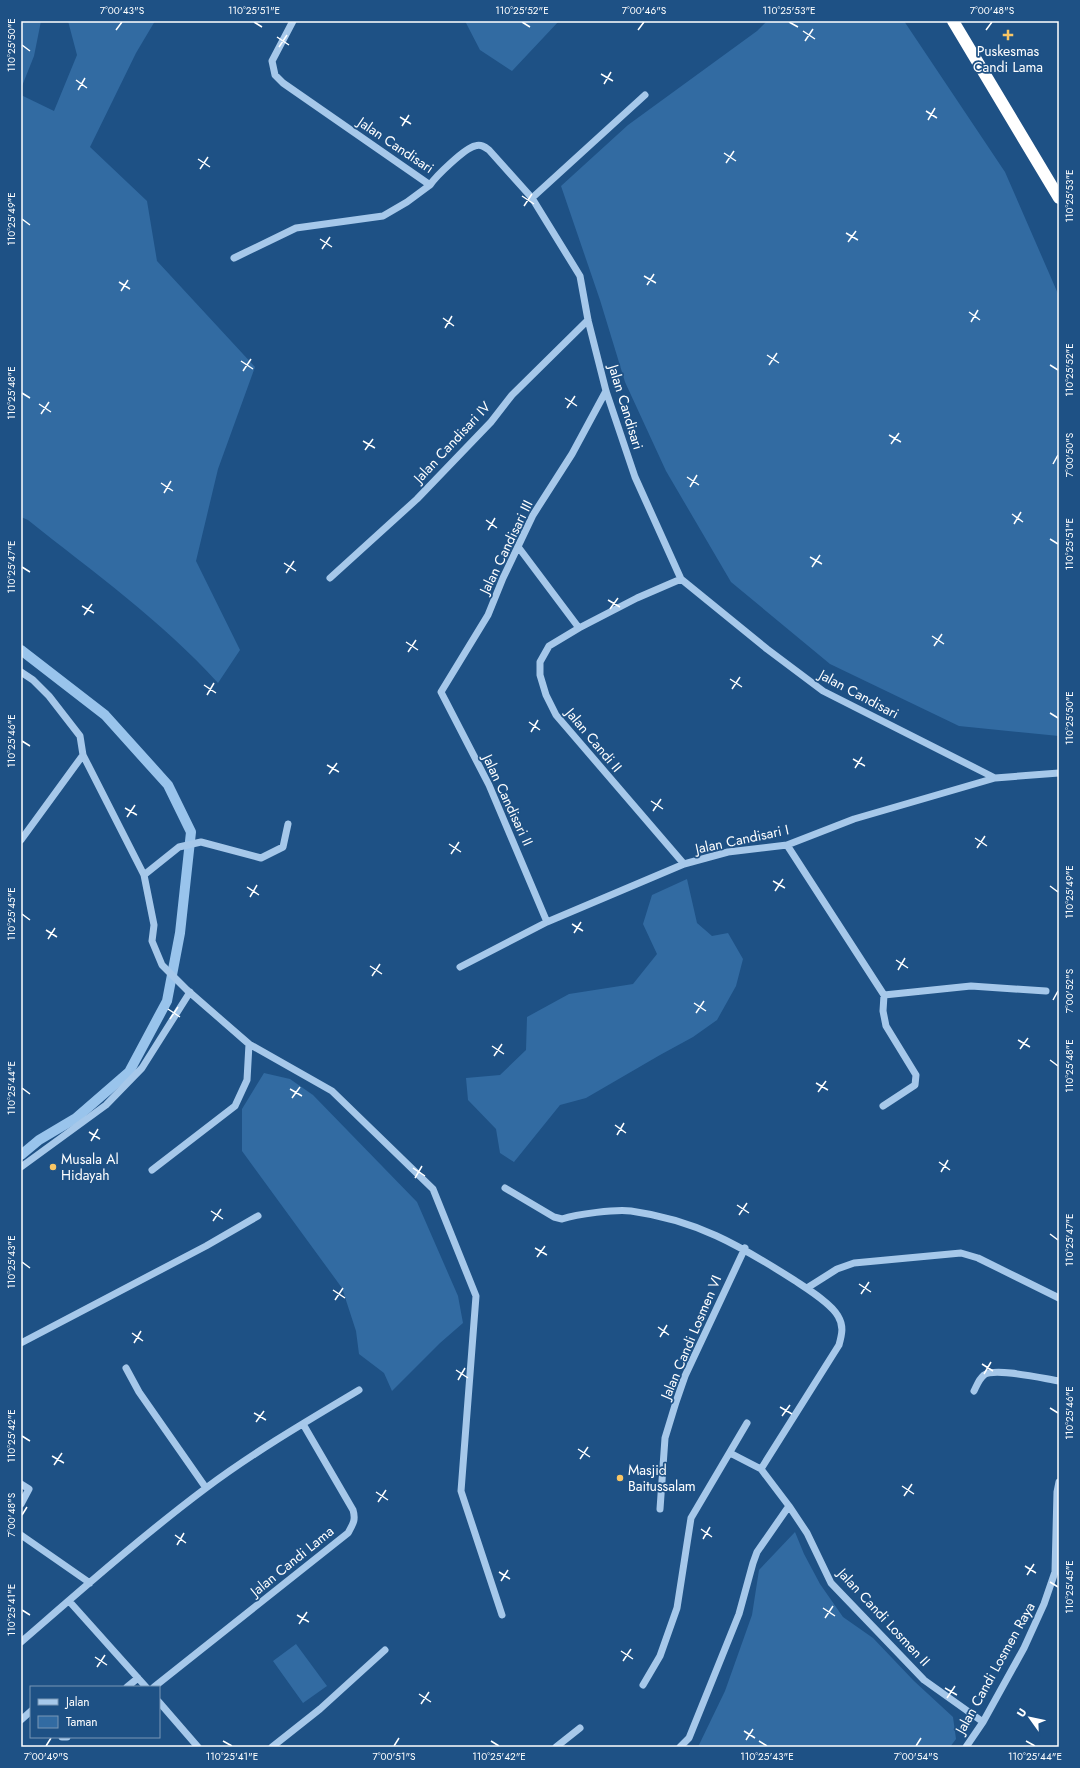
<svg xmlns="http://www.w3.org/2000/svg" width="1080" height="1768" font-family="Jost,sans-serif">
<rect width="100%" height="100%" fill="#1e5185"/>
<path fill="#326ba2" d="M21 21H41L34 56 22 86Z
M68 21H155L136 53 90 147 147 201 157 261 255 367 218 469 196 561 240 650 218 683C162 621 93 572 28 520L21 517V95L54 111 77 55Z
M465 21H559L512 71 480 50Z
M767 21H904L1005 172 1059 296V736L959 726 830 664 731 582 666 471 625 382 600 300 561 186 628 125 757 31Z
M687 879 697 923 712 936 728 933 743 959 736 986 717 1020 693 1037 660 1055 586 1098 560 1105 514 1162 500 1153 496 1129 468 1100 466 1078 500 1075 526 1050 527 1017 569 994 633 984 657 954 643 924 652 895Z
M264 1073 290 1079 313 1095 417 1202 458 1296 463 1323 440 1343 392 1391 384 1373 359 1354 356 1331 342 1288 242 1151V1109Z
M795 1532 804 1554 820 1584 843 1617 873 1638 914 1681 953 1717 956 1739 950 1747H698L725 1691 752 1615 759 1570Z
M296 1644 327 1686 303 1703 273 1661Z"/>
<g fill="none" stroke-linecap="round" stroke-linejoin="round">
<path stroke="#99c4ec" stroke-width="10" d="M21 650 105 715 168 785 191 832 180 933 167 1001 129 1072 76 1118 39 1140 21 1155"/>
<path stroke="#a6c8ea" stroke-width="7" d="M293 21 272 61 275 75 283 83 430 185C436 176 465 148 475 146 481 144 485 147 489 150L532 198 580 276 588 320 606 391 635 477 681 579 767 649 823 691 995 778 1059 773
M532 198 645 95
M234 258 296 228 383 216 407 202 430 185
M519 548 579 628
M330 578 417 499 491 422 512 395 588 320
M681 579 637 598 579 628 549 646 540 662V675L546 695 556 715 684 864
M21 672 33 680 49 696 80 736 83 755 144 875 154 925 152 941 162 965 187 990 249 1044 332 1091 433 1189 476 1296 461 1491 502 1615
M21 840 83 755
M787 845 884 995 971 986 1046 991
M144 875 179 847 201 842 261 858 283 847 288 824
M547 922 489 785 441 692 488 615 503 578 533 515 572 454 606 391
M460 967 547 922 684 864 728 852 787 845 854 819 995 778
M883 1106 915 1085 916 1075 886 1026 883 1011 884 995
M21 1167 106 1105 142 1068 190 992
M152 1170 235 1106 247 1080 249 1044
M505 1188 554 1217 562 1219C577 1214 616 1209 631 1211 696 1220 739 1245 794 1280 806 1288 831 1303 838 1316 844 1326 842 1334 839 1345L761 1469
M807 1288 837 1269 854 1263 961 1253 978 1258 1059 1298
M21 1343 206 1246 258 1216
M126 1368 139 1392 206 1488
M974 1391C977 1385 979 1379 984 1375 995 1367 1045 1379 1059 1381
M730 1453 761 1469 789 1506 807 1533 831 1583 924 1680 983 1722
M21 1484 29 1489 21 1504
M660 1509 665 1438 676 1402 685 1376 745 1248
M21 1535 90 1583
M69 1601 146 1687
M21 1642C81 1590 142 1536 206 1488 254 1452 307 1421 359 1390
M643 1685 660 1656 677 1608 691 1518 747 1423
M127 1687 138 1678
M154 1687 348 1533C353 1524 356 1520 353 1510L303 1424
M159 1702 198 1747
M21 1720 31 1711
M62 1737H67
M272 1747 320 1709 385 1650
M556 1747 580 1728
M680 1747 689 1738 739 1614 753 1563 757 1552 789 1506
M966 1747 983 1722 1024 1648 1044 1604 1055 1572 1057 1492 1059 1482"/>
<path stroke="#fff" stroke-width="12" d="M953 21 1059 198"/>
</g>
<path fill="none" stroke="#fff" stroke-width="1.5" d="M254 22 262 27M522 22 530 27M789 22 798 27M116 30 122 22M638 30 644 22M986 30 992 22M803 31 815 39M277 37 289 45M805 41 813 29M22 45 30 51M279 47 287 35M601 74 613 81M76 80 87 88M604 84 611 72M78 90 85 78M926 111 937 118M400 117 411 124M928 120 935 108M402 126 409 115M724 153 736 161M198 159 210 167M726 163 734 151M200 169 208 157M1050 191 1058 196M522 196 534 204M524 206 532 194M22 219 30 225M846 233 858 240M320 239 332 247M848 242 856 231M322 249 330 237M644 276 656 283M119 282 130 289M647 285 654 274M121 291 128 280M969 312 980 320M443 318 454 326M971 322 978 310M445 328 452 316M767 355 779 363M241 361 253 369M769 365 777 353M1050 365 1058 370M243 371 251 359M22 393 30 398M565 398 577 406M39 404 51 412M567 408 575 396M41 414 49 402M889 435 901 442M363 441 375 448M891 444 899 433M365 450 373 439M1053 464 1058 455M687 477 699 485M161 483 173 491M690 487 697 475M164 493 171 481M1012 514 1023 522M486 520 497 528M1014 524 1021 512M488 530 495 518M1050 539 1058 544M810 557 822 564M284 563 296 571M22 567 30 572M812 567 820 555M286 573 294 561M608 600 620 607M82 606 94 613M610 609 618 598M84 615 92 604M932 636 944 644M406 642 418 650M934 646 942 634M408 652 416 640M730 679 742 687M204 685 216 693M732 689 740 677M207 695 214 683M1050 713 1058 718M529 722 540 730M531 732 538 720M22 741 30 746M853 759 865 766M327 765 339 772M855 768 862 757M329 774 337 763M651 801 663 809M125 808 137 815M653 811 661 799M127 817 135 805M975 838 987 846M449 844 461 852M977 848 985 836M451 854 459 842M773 881 785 888M1050 886 1058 892M247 887 259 895M775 891 783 879M250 897 257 885M22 914 30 920M572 924 583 931M46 930 57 937M574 933 581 922M48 939 55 928M896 960 908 968M370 966 382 974M898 970 905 958M372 976 380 964M1053 1000 1058 991M694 1003 706 1011M168 1009 180 1017M696 1013 704 1001M170 1019 178 1007M1018 1040 1030 1047M492 1046 504 1054M1020 1049 1028 1038M494 1056 502 1044M1050 1060 1058 1066M816 1083 828 1090M22 1088 30 1094M290 1089 302 1096M818 1092 826 1081M292 1098 300 1087M615 1125 626 1133M89 1132 100 1139M617 1135 624 1123M91 1141 98 1129M939 1162 950 1170M413 1168 425 1176M941 1172 948 1160M415 1178 422 1166M737 1205 749 1213M211 1211 223 1219M739 1215 747 1203M213 1221 221 1209M1050 1234 1058 1240M535 1248 547 1255M537 1257 545 1246M22 1262 30 1268M859 1284 871 1292M333 1290 345 1298M861 1294 869 1282M335 1300 343 1288M658 1327 669 1335M132 1333 143 1341M660 1337 667 1325M134 1343 141 1331M982 1364 993 1371M456 1370 468 1378M984 1374 991 1362M458 1380 465 1368M780 1407 792 1414M1050 1408 1058 1413M254 1413 266 1420M782 1416 790 1405M256 1422 264 1411M22 1436 30 1441M578 1449 590 1457M52 1456 64 1463M580 1459 588 1447M54 1465 62 1453M902 1486 914 1494M376 1492 388 1500M904 1496 912 1484M378 1502 386 1490M22 1515 27 1507M701 1529 712 1537M175 1535 186 1543M703 1539 710 1527M177 1545 184 1533M1025 1566 1036 1573M499 1572 510 1579M1027 1575 1034 1564M501 1581 508 1570M1050 1582 1058 1587M823 1608 835 1616M22 1610 30 1615M297 1615 309 1622M825 1618 833 1606M299 1624 307 1612M621 1651 633 1659M95 1657 107 1665M623 1661 631 1649M97 1667 105 1655M945 1688 957 1695M419 1694 431 1702M947 1698 955 1686M421 1704 429 1692M744 1731 755 1738M746 1740 753 1729M223 1741 232 1746M491 1741 499 1746M759 1741 767 1746M1026 1741 1035 1746M46 1746 51 1738M394 1746 399 1738M916 1746 921 1738"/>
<g fill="#f9c665" stroke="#1e5185" stroke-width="1.5">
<path d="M1006 29h4v4h4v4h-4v4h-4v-4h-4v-4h4z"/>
<circle cx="53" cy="1167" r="4"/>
<circle cx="620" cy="1478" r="4"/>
</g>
<g text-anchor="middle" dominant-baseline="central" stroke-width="3.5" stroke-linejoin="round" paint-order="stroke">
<g font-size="14" fill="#fff" stroke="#1e5185" text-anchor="start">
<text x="1008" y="51" text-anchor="middle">Puskesmas<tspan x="1008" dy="16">Candi Lama</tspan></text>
<text x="61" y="1159">Musala Al<tspan x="61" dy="16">Hidayah</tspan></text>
<text x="628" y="1470">Masjid<tspan x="628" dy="16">Baitussalam</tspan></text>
</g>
<g font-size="14" fill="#fff" stroke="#1e5185">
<text transform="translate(396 145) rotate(34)">Jalan Candisari</text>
<text transform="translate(626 407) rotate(73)">Jalan Candisari</text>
<text transform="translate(452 442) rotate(-47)">Jalan Candisari IV</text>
<text transform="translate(506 547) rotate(-64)">Jalan Candisari III</text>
<text transform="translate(859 694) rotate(28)">Jalan Candisari</text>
<text transform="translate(594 740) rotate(50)">Jalan Candi II</text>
<text transform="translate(508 800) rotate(65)">Jalan Candisari II</text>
<text transform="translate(742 839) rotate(-12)">Jalan Candisari I</text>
<text transform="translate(691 1337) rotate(-67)">Jalan Candi Losmen VI</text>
<text transform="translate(292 1561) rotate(-39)">Jalan Candi Lama</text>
<text transform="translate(884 1617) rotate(47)">Jalan Candi Losmen II</text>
<text transform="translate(995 1668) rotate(-61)">Jalan Candi Losmen Raya</text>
</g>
</g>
<rect width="1080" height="1768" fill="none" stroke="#1e5185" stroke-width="44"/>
<rect x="30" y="1686" width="130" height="52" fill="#1e5185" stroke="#7897b6"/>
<rect x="38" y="1699" width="20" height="6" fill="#a6c8ea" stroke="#7897b6"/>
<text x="66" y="1706" font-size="12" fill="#ffffff">Jalan</text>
<rect x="38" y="1716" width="20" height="12" fill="#326ba2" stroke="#7897b6"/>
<text x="66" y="1726" font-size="12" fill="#ffffff">Taman</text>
<g transform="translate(1030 1718) rotate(303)" stroke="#1e5185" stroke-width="3" paint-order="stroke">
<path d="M0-3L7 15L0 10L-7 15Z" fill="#ffffff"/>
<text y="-6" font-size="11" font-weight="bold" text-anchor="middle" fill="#ffffff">U</text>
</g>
<rect x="22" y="22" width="1036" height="1724" fill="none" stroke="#fff" stroke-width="1.5"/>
<g font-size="10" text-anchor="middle" fill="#fff">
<text x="122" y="14">7°00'43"S</text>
<text x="254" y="14">110°25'51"E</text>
<text x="522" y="14">110°25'52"E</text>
<text x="644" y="14">7°00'46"S</text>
<text x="789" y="14">110°25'53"E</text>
<text x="992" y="14">7°00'48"S</text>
<text transform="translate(11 45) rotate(-90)" y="4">110°25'50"E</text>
<text transform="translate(1069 196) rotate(-90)" y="4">110°25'53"E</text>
<text transform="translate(11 219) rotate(-90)" y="4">110°25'49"E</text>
<text transform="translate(1069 370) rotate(-90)" y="4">110°25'52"E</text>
<text transform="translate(11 393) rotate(-90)" y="4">110°25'48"E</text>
<text transform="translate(1069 455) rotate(-90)" y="4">7°00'50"S</text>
<text transform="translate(1069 544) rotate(-90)" y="4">110°25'51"E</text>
<text transform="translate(11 567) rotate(-90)" y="4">110°25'47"E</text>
<text transform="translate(1069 718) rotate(-90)" y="4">110°25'50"E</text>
<text transform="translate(11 741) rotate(-90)" y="4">110°25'46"E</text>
<text transform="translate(1069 892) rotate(-90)" y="4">110°25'49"E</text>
<text transform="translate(11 914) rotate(-90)" y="4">110°25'45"E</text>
<text transform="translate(1069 991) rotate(-90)" y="4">7°00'52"S</text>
<text transform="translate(1069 1066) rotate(-90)" y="4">110°25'48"E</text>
<text transform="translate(11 1088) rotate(-90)" y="4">110°25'44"E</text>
<text transform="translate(1069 1240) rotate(-90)" y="4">110°25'47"E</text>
<text transform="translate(11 1262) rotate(-90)" y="4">110°25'43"E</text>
<text transform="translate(1069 1413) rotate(-90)" y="4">110°25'46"E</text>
<text transform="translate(11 1436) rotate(-90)" y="4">110°25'42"E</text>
<text transform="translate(11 1515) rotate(-90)" y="4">7°00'48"S</text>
<text transform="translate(1069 1587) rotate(-90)" y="4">110°25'45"E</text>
<text transform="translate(11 1610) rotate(-90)" y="4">110°25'41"E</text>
<text x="46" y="1760">7°00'49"S</text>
<text x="232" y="1760">110°25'41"E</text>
<text x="394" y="1760">7°00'51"S</text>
<text x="499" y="1760">110°25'42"E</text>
<text x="767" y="1760">110°25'43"E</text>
<text x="916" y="1760">7°00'54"S</text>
<text x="1035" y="1760">110°25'44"E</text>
</g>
</svg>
